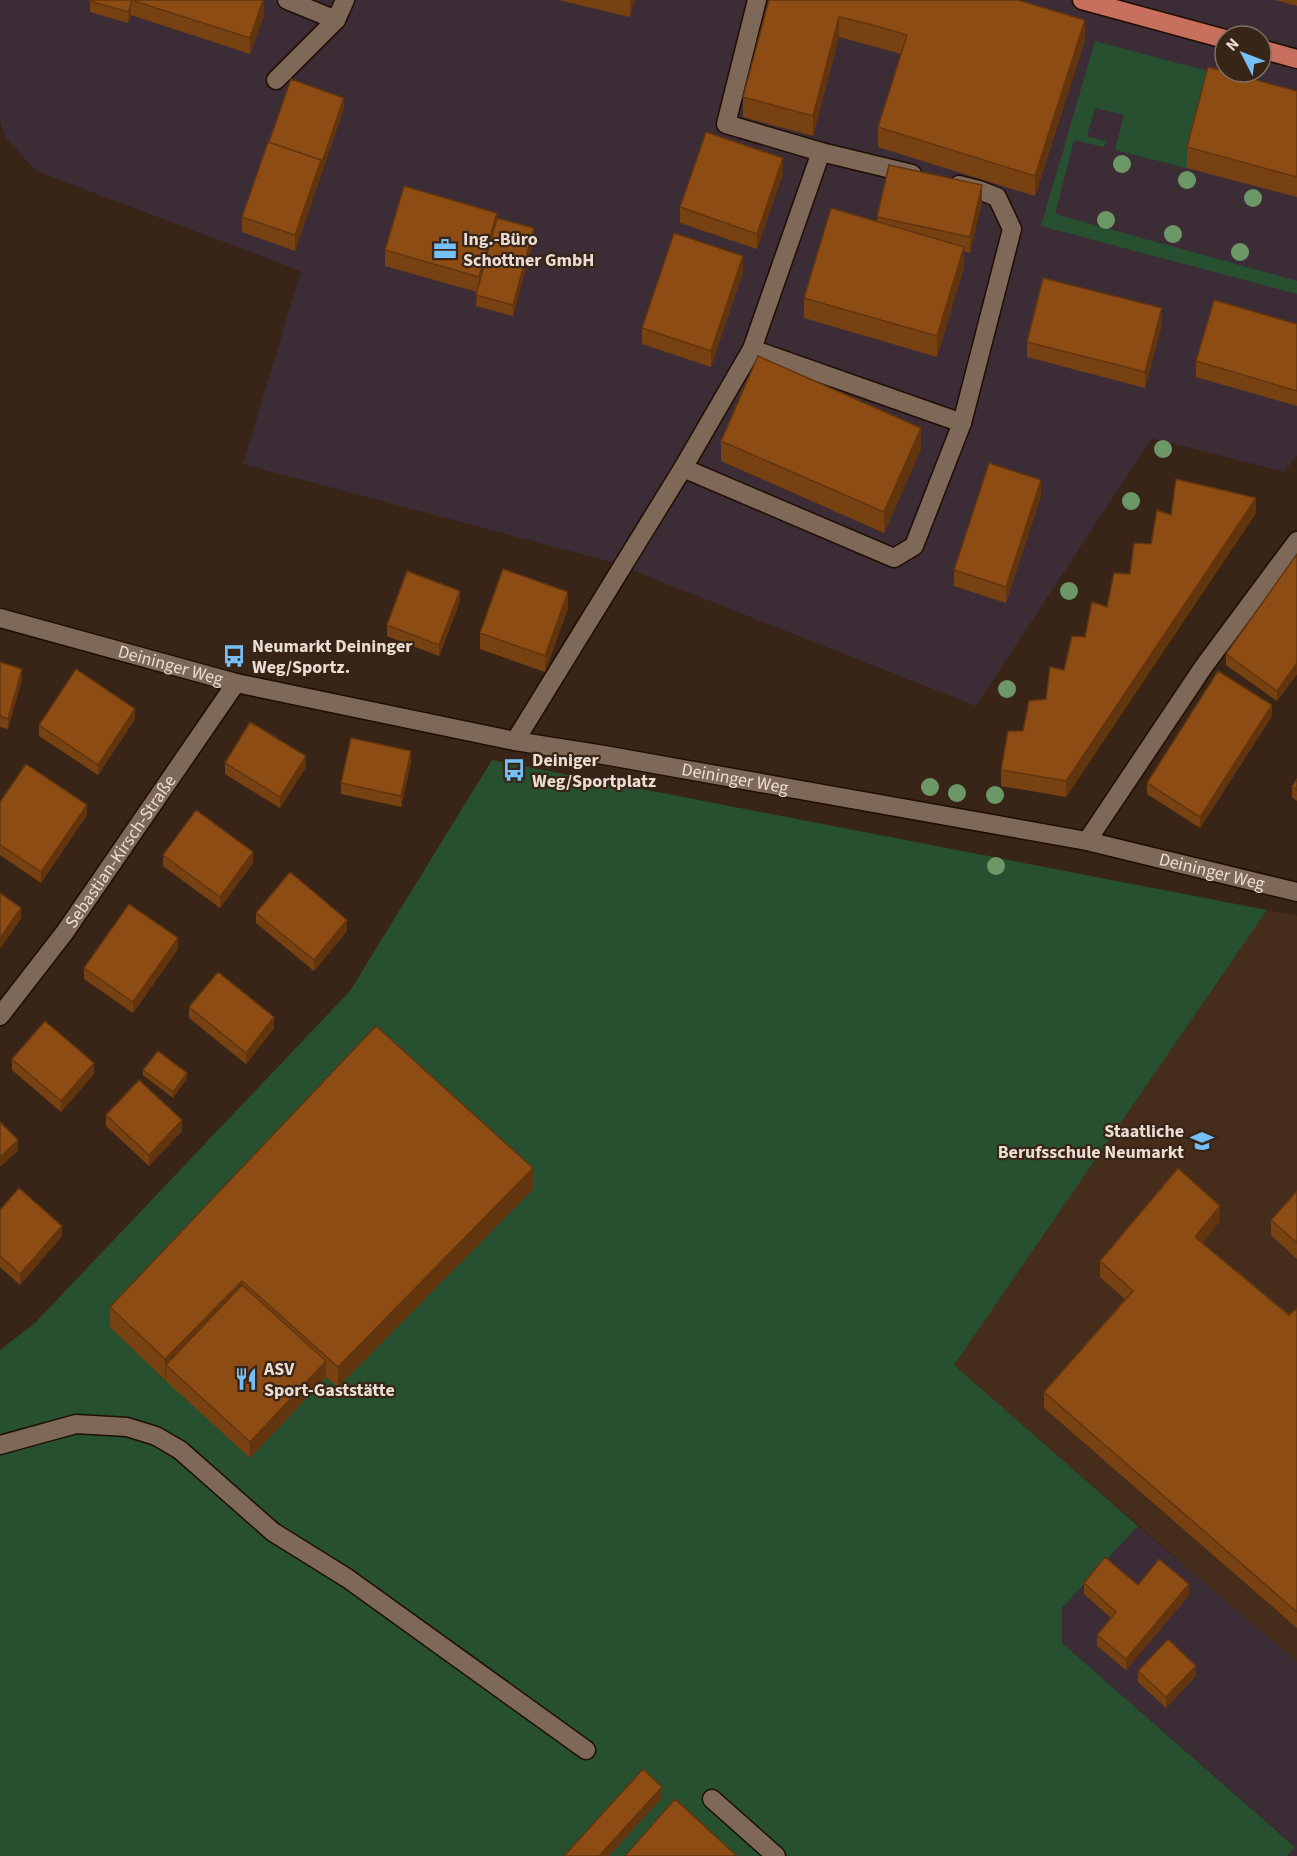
<svg xmlns="http://www.w3.org/2000/svg" width="1297" height="1856" font-family="'Source Sans 3',sans-serif">
<rect width="100%" height="100%" fill="#382517"/>
<path fill="#3c2c36" fill-rule="evenodd" d="M0 0H1297V455L1285 472 1152 438 976 706 611 562 243 464 301 271 36 171 4 135 0 120ZM1225 36H1261V72H1225Z
M1138 1526 1297 1662V1856H1287L1295 1846 1062 1643V1608Z"/>
<path fill="#462d1b" d="M1267 910 1297 916V1662L953 1365Z"/>
<path fill="#275031" d="M1095 41 1297 95 1208 88 1187 168 1115 150 1124 115 1095 108 1087 136 1106 141 1104 147 1074 140 1055 214 1297 281V294L1041 226Z
M492 760 1267 910 954 1365 1138 1526 1062 1608V1643L1295 1847 1287 1856H0V1350L35 1323 350 991Z"/>
<g fill="none" stroke-linecap="round" stroke-linejoin="round">
<g stroke="#1f0e03" stroke-width="21">
<g id="minor">
<path d="M287 0 336 20"/>
<path d="M757 0 726 124 821 152"/>
<path d="M276 80 336 20 345 0"/>
<path d="M752 349 962 423 1012 229 997 197 979 190 959 185"/>
<path d="M683 468 894 558 914 546 962 423"/>
<path id="s1" d="M0 618 236 683 515 741 604 755 1087 841 1297 892"/>
<path d="M515 741 683 468 752 349 821 152 912 174"/>
<path d="M1087 841 1204 666 1297 541"/>
<path id="s2" d="M0 1016 65 932 236 683"/>
<path d="M0 1445 76 1424 127 1427 156 1436 180 1450 273 1532 347 1578 586 1750"/>
<path d="M712 1799 776 1856"/>
</g>
</g>
<g stroke="#1f0e03" stroke-width="21">
<path id="major" d="M1082 0 1225 39
M1261 49 1297 59"/>
</g>
<use href="#minor" stroke="#7e6858" stroke-width="18"/>
<use href="#major" stroke="#c86f5d" stroke-width="18"/>
</g>
<g fill="#6c9868">
<circle cx="1122" cy="164" r="9"/>
<circle cx="1187" cy="180" r="9"/>
<circle cx="1253" cy="198" r="9"/>
<circle cx="1106" cy="220" r="9"/>
<circle cx="1173" cy="234" r="9"/>
<circle cx="1240" cy="252" r="9"/>
<circle cx="1163" cy="449" r="9"/>
<circle cx="1131" cy="501" r="9"/>
<circle cx="1069" cy="591" r="9"/>
<circle cx="1007" cy="689" r="9"/>
<circle cx="930" cy="787" r="9"/>
<circle cx="957" cy="793" r="9"/>
<circle cx="995" cy="795" r="9"/>
<circle cx="996" cy="866" r="9"/>
</g>
<path fill="#784111" d="M90 0H264V15L250 54 131 15 128 23 90 12Z
M558 0H635L630 17Z
M769 0 1085 40 1035 196 878 147V127L901 54 869 45 839 37 813 136 743 117V97Z
M1275 0H1297V6Z
M1297 91V197L1187 168V147Z
M344 108 295 251 242 232V217L269 142Z
M783 174 757 249 680 223V207Z
M982 201 970 253 964 251V267L937 357 804 318V298L877 221V217Z
M497 218 534 239 513 316 476 306 477 292 385 266V250Z
M743 272 711 367 642 344V328Z
M1162 324 1145 388 1027 357V342Z
M1297 324V406L1196 377V361Z
M721 441 921 449 884 533 721 461Z
M1041 496 1006 603 954 586V570Z
M1256 513 1066 797 1001 786V770L1023 731 1046 699 1085 637 1171 515Z
M1297 554V674L1277 701 1226 665V654Z
M460 601 439 656 387 636V625Z
M568 608 545 672 480 649V633Z
M0 662 22 679 8 729 0 727Z
M1272 716 1200 828 1147 794V783Z
M135 719 98 775 39 736V725Z
M411 762 401 807 341 794V783Z
M225 763 306 767 280 808 225 774Z
M1297 779V801L1292 797V786Z
M0 802 87 815 41 883 0 855Z
M163 855 253 863 220 908 163 866Z
M256 913 347 931 314 971 256 923Z
M178 949 133 1013 84 979V968Z
M189 1007 274 1028 246 1064 189 1018Z
M12 1059 94 1074 61 1112 12 1070Z
M143 1070 187 1078 173 1098 143 1075Z
M106 1115 182 1131 149 1166 106 1126Z
M533 1189 338 1387 326 1377 250 1458 166 1381V1378L165 1380 110 1327V1307Z
M1297 1191V1259L1271 1235V1220Z
M0 1210 62 1236 20 1285 0 1267Z
M1220 1221 1203 1243 1289 1315 1297 1308V1628L1044 1408V1392L1125 1299 1100 1277V1261Z
M1084 1583 1138 1585 1189 1595 1126 1670 1097 1646V1635L1111 1618 1084 1594Z
M1138 1671 1196 1676 1166 1708 1138 1682Z"/>
<path fill="#62350e" d="M264 0V15L250 54V38Z
M630 0H635L630 17Z
M131 4V15L128 23V12Z
M839 17V37L813 136V116Z
M1085 20V40L1035 196V176Z
M344 98V108L295 251V235L321 160Z
M783 158V174L757 249V234Z
M982 185V201L970 253V237Z
M497 213V228L479 292V277Z
M534 228V239L513 316V305Z
M964 247V267L937 357V336Z
M743 256V272L711 367V351Z
M1162 308V324L1145 388V372Z
M921 428V449L884 533V512Z
M1041 480V496L1006 603V587Z
M1256 498V513L1066 797V781Z
M460 591V601L439 656V645Z
M568 592V608L545 672V656Z
M1297 663V674L1277 701V691Z
M22 669V679L8 729V719Z
M1272 705V716L1200 828V817Z
M135 709V719L98 775V765Z
M411 751V762L401 807V796Z
M306 756V767L280 808V797Z
M87 805V815L41 883V872Z
M253 852V863L220 908V897Z
M21 908V919L0 949V938Z
M347 920V931L314 971V960Z
M178 938V949L133 1013V1002Z
M274 1017V1028L246 1064V1053Z
M94 1063V1074L61 1112V1101Z
M187 1073V1078L173 1098V1092Z
M182 1120V1131L149 1166V1155Z
M18 1140V1151L0 1167V1157Z
M533 1168V1189L338 1387V1367Z
M1220 1206V1221L1195 1253V1237Z
M62 1226V1236L20 1285V1274Z
M242 1281V1301L166 1365V1378L165 1380V1359Z
M326 1361V1377L250 1458V1442Z
M1189 1584V1595L1126 1670V1659Z
M1196 1666V1676L1166 1708V1697Z
M662 1787V1798L609 1856H599Z"/>
<path fill="#8c4c14" stroke="#62350e" stroke-width="1.5" d="M90 0H131V4L128 12 90 1Z
M131 0H263L250 38Z
M769 0H1018L1085 20 1035 176 878 127 907 35 869 24 839 17 813 116 743 97Z
M1208 67 1297 91V177L1187 147Z
M291 79 344 98 321 165V160L269 142Z
M706 132 783 158 757 234 680 207Z
M268 142 321 160 295 235 242 217Z
M889 165 982 185 970 237 877 217Z
M404 186 497 213 479 277 385 250Z
M831 208 964 247 937 336 804 298Z
M497 218 534 228 513 305 476 295Z
M674 233 743 256 711 351 642 328Z
M1043 278 1162 308 1145 372 1027 342Z
M1214 300 1297 324V391L1196 361Z
M758 356 921 428 884 512 721 441Z
M989 463 1041 480 1006 587 954 570Z
M1176 479 1256 498 1066 781 1001 770 1008 731H1023L1029 701 1046 699 1050 667 1064 670 1072 636 1085 637 1092 602 1107 607 1114 573 1130 574 1134 543 1151 544 1157 510 1171 515Z
M1297 554V663L1277 691 1226 654Z
M503 569 568 592 545 656 480 633Z
M407 571 460 591 439 645 387 625Z
M0 662 22 669 8 719 0 716Z
M76 669 135 709 98 765 39 725Z
M1218 671 1272 705 1200 817 1147 783Z
M250 722 306 756 280 797 225 763Z
M351 738 411 751 401 796 341 783Z
M26 764 87 805 41 872 0 845V802Z
M1297 779V790L1292 786Z
M196 810 253 852 220 897 163 855Z
M290 872 347 920 314 960 256 913Z
M0 893 21 908 0 938Z
M129 904 178 938 133 1002 84 968Z
M218 972 274 1017 246 1053 189 1007Z
M45 1021 94 1063 61 1101 12 1059Z
M376 1026 533 1168 338 1367 242 1281 165 1359 110 1307Z
M158 1051 187 1073 173 1092 143 1070Z
M139 1080 182 1120 149 1155 106 1115Z
M0 1122 18 1140 0 1157Z
M1178 1168 1220 1206 1195 1237 1289 1315 1297 1308V1612L1044 1392 1133 1291 1100 1261Z
M19 1188 62 1226 20 1274 0 1256V1210Z
M1297 1191V1243L1271 1220Z
M242 1285 326 1361 250 1442 166 1365Z
M1105 1557 1138 1585 1159 1559 1189 1584 1126 1659 1097 1635 1116 1612 1084 1583Z
M1168 1639 1196 1666 1166 1697 1138 1671Z
M643 1769 662 1787 599 1856H564Z
M675 1799 737 1856H625Z"/>
<defs>
<g id="office-bare" transform="scale(1.8)"><path d="M-6-3h4V-5.5h4V-3h4V5H-6ZM-1-4.5V-3h2v-1.5ZM-6 0V1H6V0Z" fill="#75c0f6" stroke="#382517" stroke-width="2.5" paint-order="stroke"/></g>
<g id="bus-bare" transform="scale(1.8)"><path d="M-5-6H5V4H4V6H2V4H-2V6H-4V4H-5ZM-3.5-4V0h7V-4ZM-3.5 1.2v1.5H-2V1.2ZM2 1.2v1.5H3.5V1.2Z" fill="#75c0f6" stroke="#382517" stroke-width="2.5" paint-order="stroke"/></g>
<g id="school-bare" transform="scale(1.8)"><path d="M0-5L7-2L0 1L-7-2ZM-4 1L0 2.5L4 1V4Q0 6-4 4Z" fill="#75c0f6" stroke="#382517" stroke-width="2.5" paint-order="stroke"/></g>
<g id="restaurant-bare" transform="scale(1.8)"><path d="M-5-6h1v4h1v-4h1v4h1v-4h1v5L-1.5 .5V6h-2V.5L-5-1ZM5-6V6H3V1.5H1.5Q1.5-4 5-6Z" fill="#75c0f6" stroke="#382517" stroke-width="2.5" paint-order="stroke"/></g>
</defs>
<g fill-rule="evenodd">
<use href="#office-bare" x="445" y="249"/>
<use href="#bus-bare" x="234" y="656"/>
<use href="#bus-bare" x="514" y="770"/>
<use href="#school-bare" x="1202" y="1141"/>
<use href="#restaurant-bare" x="246" y="1379"/>
</g>
<g text-anchor="middle" dominant-baseline="central" stroke-width="4.5" stroke-linejoin="round" paint-order="stroke">
<g font-size="18" font-weight="bold" fill="#eaddd4" stroke="#382517" text-anchor="start">
<text x="463" y="239">Ing.-Büro<tspan x="463" dy="21">Schottner GmbH</tspan></text>
<text x="252" y="646">Neumarkt Deininger<tspan x="252" dy="21">Weg/Sportz.</tspan></text>
<text x="532" y="760">Deiniger<tspan x="532" dy="21">Weg/Sportplatz</tspan></text>
<text x="1184" y="1131" text-anchor="end">Staatliche<tspan x="1184" dy="21">Berufsschule Neumarkt</tspan></text>
<text x="264" y="1369">ASV<tspan x="264" dy="21">Sport-Gaststätte</tspan></text>
</g>
<g font-size="18" fill="#eaddd4" stroke="#382517">
<text stroke="none"><textPath href="#s1" startOffset="177">Deininger Weg</textPath></text>
<text stroke="none"><textPath href="#s1" startOffset="753">Deininger Weg</textPath></text>
<text stroke="none"><textPath href="#s2" startOffset="204">Sebastian-Kirsch-Straße</textPath></text>
<text stroke="none"><textPath href="#s1" startOffset="1239">Deininger Weg</textPath></text>
</g>
</g>
<g transform="translate(1243 54) rotate(312)"><circle r="28" fill="#382517" stroke="#7f6f63" stroke-width="1.5"/>
<path d="M0-4.5L10 22L0 15L-10 22Z" fill="#75c0f6"/>
<text y="-9" font-size="16" font-weight="bold" text-anchor="middle" fill="#eaddd4">N</text>
</g>
</svg>
